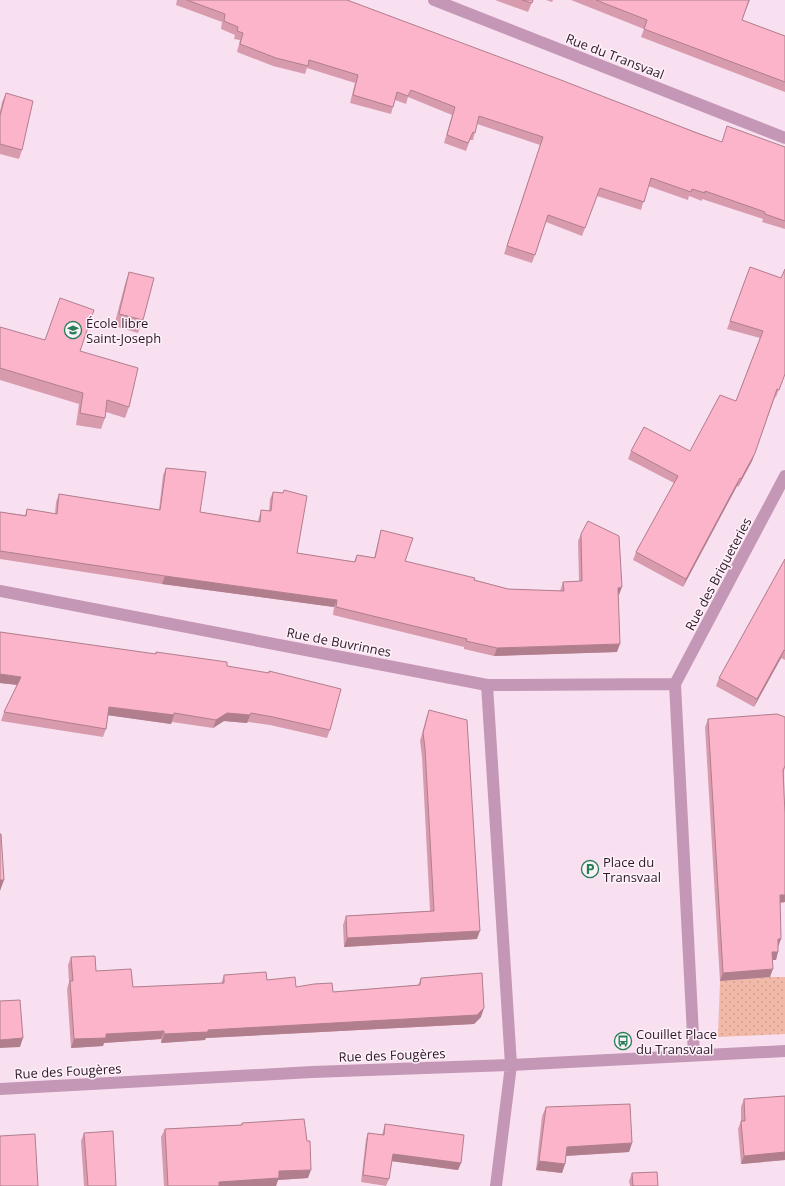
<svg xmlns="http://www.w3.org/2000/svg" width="785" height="1186" font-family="'Open Sans',sans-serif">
<defs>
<pattern id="grass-dots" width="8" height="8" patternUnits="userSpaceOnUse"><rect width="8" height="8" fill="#f1b9a7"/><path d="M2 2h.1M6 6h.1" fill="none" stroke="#cf9e90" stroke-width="1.8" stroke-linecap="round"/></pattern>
</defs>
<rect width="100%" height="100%" fill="#f9e0f1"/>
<path fill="url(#grass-dots)" d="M770 977H785V1034L718 1037 720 981Z"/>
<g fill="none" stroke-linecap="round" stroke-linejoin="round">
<path stroke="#c597b6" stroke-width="12" d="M434 0 785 138
M0 591 487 685 675 684
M675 684 694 1055
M675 684 785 476
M487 685 511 1065 496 1186
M0 1089 312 1072 511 1065 785 1051"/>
</g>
<path fill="#d89bae" d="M177 0H347L722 142 785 147V229L762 222 763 219 702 199V201L689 196 688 200 648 186 641 210 597 196 582 236 546 222 532 263 504 254 540 145 477 124 473 140H470L466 151 444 143 452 115 408 97 406 104 395 100 391 114 350 103 355 83 307 68 305 74 273 66 237 52 240 40 234 39 235 35 221 29 222 22 176 5Z
M495 0H533L528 12Z
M546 0H553L552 2Z
M571 0H750L742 20 785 36V92L641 37 644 29Z
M6 93 22 150 19 159 0 154V111L2 102Z
M750 267 781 278 785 374 776 397H775L752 461 738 487 737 486 683 587 633 560 636 552 674 483 628 459 631 451H690L736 401 760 338 727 329Z
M129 272 143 320 138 333 114 326 125 284Z
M0 327 80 351 129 407 125 418 106 412 105 418 101 429 76 425 79 404 0 380Z
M166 468 200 512 258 521 261 510 269 511 270 499 273 492 297 553 354 562 357 555 374 558 381 530 405 561 508 589 560 591 563 582 579 581 578 541 581 534 619 595H618L617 652 494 656 464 649V647L333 615 334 607 162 584 0 559V512L25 515 27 509 55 514 56 502 59 494 159 510 163 475Z
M785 559V660L781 658 754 707 716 686 719 678Z
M0 632 155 654 156 652 227 666 330 730 327 738 270 725 248 722 247 723 224 721 213 728 172 722 171 724 108 715 106 729 103 737 1 721 4 712 17 685 0 683Z
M429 710 477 939 344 947 343 925 346 916 430 911 422 757 420 741 426 719Z
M785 717V767L784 771 785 902 780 903 778 947 776 960H772L770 977 720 981 705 727 708 719Z
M71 957 96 971 133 987 221 984 224 975 267 980 296 987 333 992 418 985 421 978 481 1017 474 1024 206 1038 205 1040 161 1043V1039L104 1043 103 1046 71 1048 67 989 69 982 68 965Z
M785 1096V1160L741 1164 738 1129 741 1121V1107L744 1099Z
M546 1107 632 1143 629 1152 566 1156 565 1164 562 1173 536 1170 542 1116Z
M242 1123 308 1178 278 1180 276 1186H164L161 1137 165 1129 241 1125Z
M385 1124 461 1163 458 1170 392 1161 389 1179 386 1186 361 1182 366 1139 368 1133 382 1135 383 1131Z
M84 1133 116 1186H84L81 1141Z
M632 1173 658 1186H630L629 1181Z"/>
<path fill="#b07e8d" d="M755 453 752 461 738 487 741 479Z
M740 478 737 486 683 587 686 579Z
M165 576 337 600 334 607 162 584Z
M622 587 619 595H615L618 588Z
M620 644 617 652 494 656 497 648Z
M784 650 781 658 754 707 757 699Z
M0 674 21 677 18 685 0 683Z
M109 707 174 715 171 724 106 715Z
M227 713H251L247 723 224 721 213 728 216 720Z
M0 880H4L0 891Z
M780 895H785V902L777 903Z
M480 931 477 939 344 947 347 938Z
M778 939H781L778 947Z
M772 952H778L776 960H769Z
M773 969 770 977 720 981 723 973Z
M484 1008 481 1017 474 1024 206 1038 205 1040 161 1043 164 1034 208 1030Z
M164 1031 161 1039 104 1043 103 1046 71 1048 74 1039 106 1034Z
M23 1038 20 1047 0 1048V1040Z
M632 1143 629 1152 564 1156 567 1147Z
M785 1152V1160L741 1164 744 1156Z
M393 1154 461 1163 458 1170 390 1161Z
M539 1161 565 1164 562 1173 536 1170Z
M311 1170 308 1178 278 1180 276 1186H218L219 1182 279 1171Z"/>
<path fill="#fbb4ca" stroke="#b07e8d" d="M187 0H347L561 80 697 133 722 142 727 126 785 147V221L765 214V212L705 191V193L692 189 691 192 651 178 644 202 600 188 585 228 548 215 535 255 507 246 543 137 479 116 475 133 473 132 468 143 447 135 455 107 411 90 408 96 397 92 393 107 353 95 358 75 309 60 308 66 276 58 240 44 243 33 237 31 238 27 224 21 225 14Z
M522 0H533L532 3Z
M596 0H749L742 20 785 36V82L644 29 647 20Z
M6 93 33 101 22 150 0 144V116Z
M750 267 781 278 785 269V374L779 390 777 389 755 453 741 479 740 478 686 579 636 552 678 476 631 451 644 427 690 451 720 395 736 401 763 331 730 321Z
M129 272 154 278 143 320 119 314Z
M60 298 94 310 80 351 138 368 129 407 107 400 105 418 80 413 83 393 0 368V327L45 340Z
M166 468 206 472 200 512 260 522 261 510 271 511 273 492 283 493 284 490 307 496 297 553 355 562 357 555 375 558 381 530 413 538 405 561 475 578 474 580 508 589 564 591 563 582 582 581 581 534 588 521 619 536 622 587 618 588 620 644 497 648 466 641 467 639 336 607 337 600 165 576 0 551V512L26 516 27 509 57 514 59 494 160 510Z
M785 559V651L784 650 757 699 719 678Z
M0 632 156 654V652L227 662V666L269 673V671L341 689 330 730 273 717 251 713 250 715 227 713 216 720 174 713V715L109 707 106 729 4 712 21 677 0 674Z
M429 710 467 720 480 931 347 938 346 916 434 911 425 748 423 733Z
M777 714 785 717V766L783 770 785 814V895H780L781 939H778V952H772L773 969 723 973 708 719Z
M0 834H1L4 880H0Z
M95 956 96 971 131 969 133 987 224 983V975L266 972 267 980 295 977 296 987 314 984 332 983 333 992 420 985 421 978 482 973 484 1008 477 1015 208 1030V1032L164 1034V1031L106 1034V1038L74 1039 70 981H73L71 957Z
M20 1000 23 1038 0 1040V1001Z
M785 1096V1152L744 1156 741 1121H745L744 1099Z
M630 1104 632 1143 567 1147 565 1164 539 1161 546 1107Z
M304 1119 307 1141H310L311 1170 279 1171V1178L219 1182V1186H168L165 1129 242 1125V1123Z
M385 1124 464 1135 461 1163 393 1154 389 1179 363 1175 368 1133 384 1135Z
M113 1131 116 1186H88L84 1133Z
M35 1134 38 1186H0V1136Z
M657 1172 658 1186H633L632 1173Z"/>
<defs>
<g id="school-ring" transform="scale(0.9)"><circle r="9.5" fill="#fef2fa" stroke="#268056" stroke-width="1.5"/><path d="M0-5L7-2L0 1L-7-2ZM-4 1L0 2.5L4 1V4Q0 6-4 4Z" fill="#268056"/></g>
<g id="parking-ring" transform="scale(0.9)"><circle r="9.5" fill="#fef2fa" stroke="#268056" stroke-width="1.5"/><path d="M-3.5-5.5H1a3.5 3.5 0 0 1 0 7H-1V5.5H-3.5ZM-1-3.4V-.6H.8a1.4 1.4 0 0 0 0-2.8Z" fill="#268056"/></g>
<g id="bus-ring" transform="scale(0.9)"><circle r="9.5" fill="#fef2fa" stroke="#268056" stroke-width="1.5"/><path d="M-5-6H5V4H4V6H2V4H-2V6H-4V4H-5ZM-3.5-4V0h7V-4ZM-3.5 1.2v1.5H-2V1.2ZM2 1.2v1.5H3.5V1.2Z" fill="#268056"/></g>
</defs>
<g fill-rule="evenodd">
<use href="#school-ring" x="73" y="330"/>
<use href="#parking-ring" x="590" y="869"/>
<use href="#bus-ring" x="623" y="1041"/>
</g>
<g text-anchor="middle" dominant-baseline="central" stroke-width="3" stroke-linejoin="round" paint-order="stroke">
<g font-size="13" fill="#2e1828" stroke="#fef2fa">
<text transform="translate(615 56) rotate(21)">Rue du Transvaal</text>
<text transform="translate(718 574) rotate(-62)">Rue des Briqueteries</text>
<text transform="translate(339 642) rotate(11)">Rue de Buvrinnes</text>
<text transform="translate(392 1055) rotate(-2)">Rue des Fougères</text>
<text transform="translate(68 1071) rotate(-3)">Rue des Fougères</text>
</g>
<g font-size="13" fill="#2e1828" stroke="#fef2fa" text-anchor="start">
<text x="86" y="323">École libre<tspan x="86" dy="15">Saint-Joseph</tspan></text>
<text x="603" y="862">Place du<tspan x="603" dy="15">Transvaal</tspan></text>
<text x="636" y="1034">Couillet Place<tspan x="636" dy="15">du Transvaal</tspan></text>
</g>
</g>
</svg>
